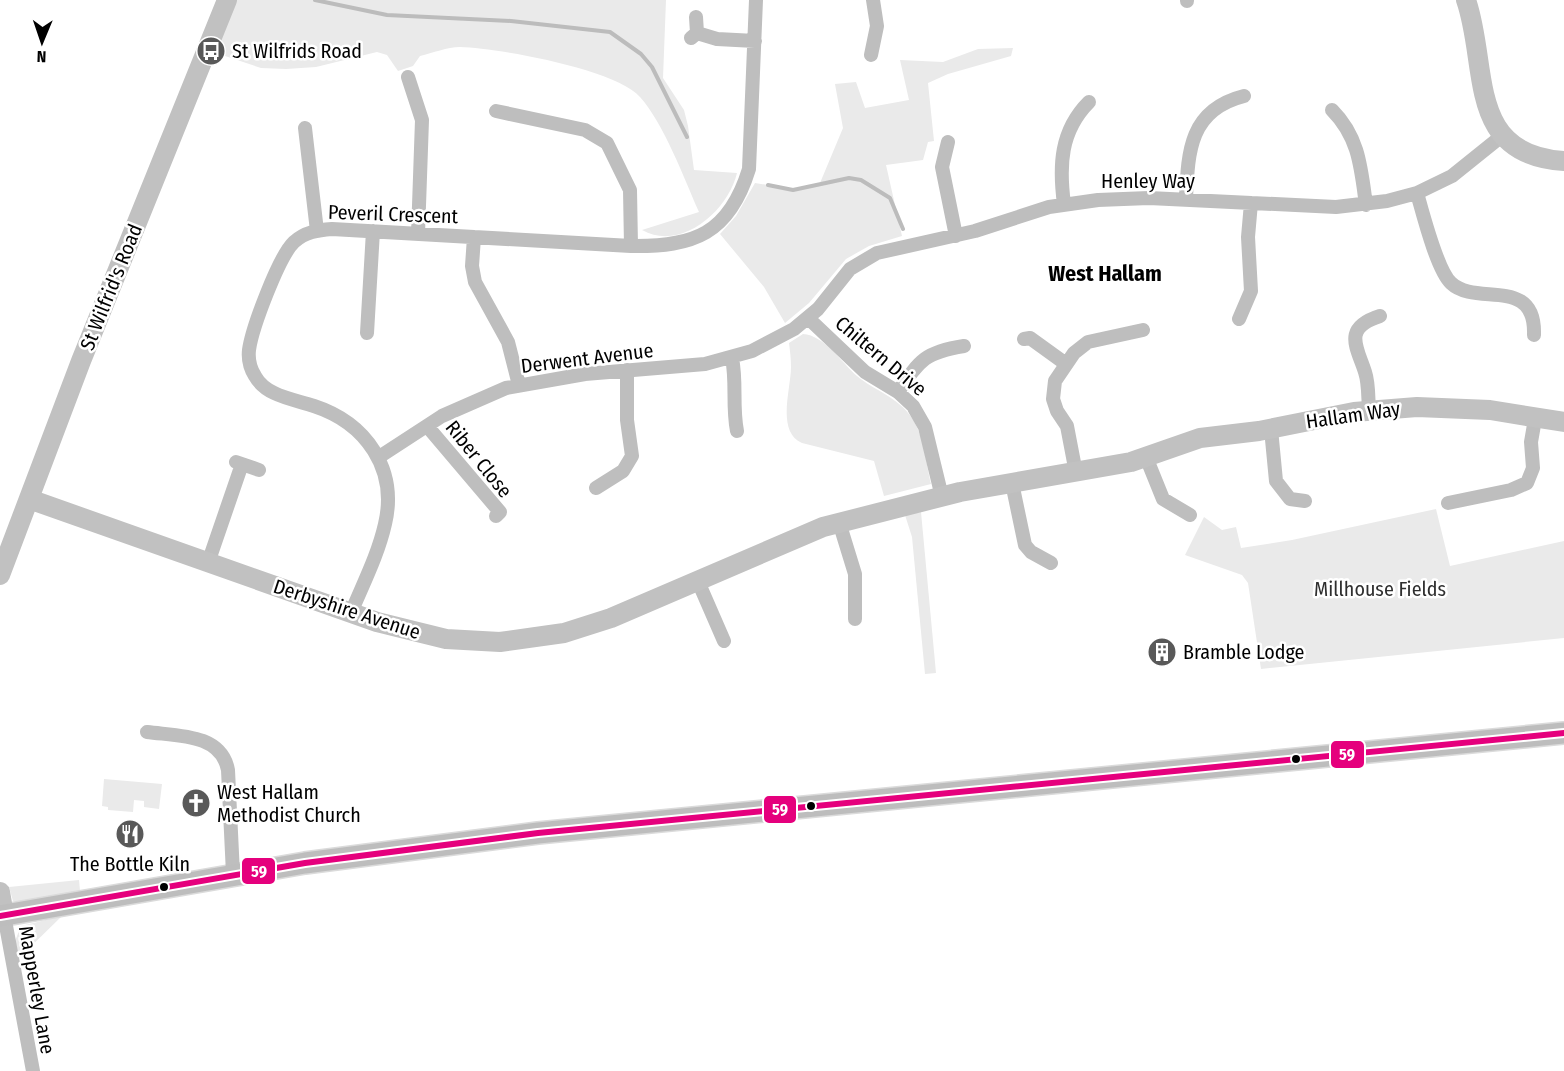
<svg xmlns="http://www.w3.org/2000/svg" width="1564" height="1071" font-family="'Fira Sans Condensed',sans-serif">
<rect width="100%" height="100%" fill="#fff"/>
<path fill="#eaeaea" d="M234 0H666L663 78 684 110 688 126 694 170 737 173C728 211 681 252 642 230L699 212C684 178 664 124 640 97 616 69 498 48 460 47 447 47 433 53 420 56L413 66 398 71 387 55 377 52 316 67 286 69 261 68 213 52Z
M1013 48 1011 56 948 74 928 83 934 141 928 142 923 160 886 165 902 236 869 246 846 259 809 303 785 323 764 287 720 234 736 216 755 183 793 189 820 183 843 128 835 84 856 82 865 108 909 100 900 60 943 62 978 49Z
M803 334C824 335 842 363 857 376 875 391 898 397 912 418 924 436 926 463 931 484L884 496 874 461 802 443C776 432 791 389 791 367 791 359 790 351 789 343Z
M1436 509 1450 566 1564 541V638L1261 669 1248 583 1242 575 1185 555 1204 517 1222 530 1236 527 1241 548 1292 540Z
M921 512 936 673 925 674 912 537 905 515Z
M104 779 162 784 159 809 144 807V801L134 800 133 812 108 810V807L102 806Z
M79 880 80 891 18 902 13 901 9 887Z
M62 916 18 959 15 941 21 926Z"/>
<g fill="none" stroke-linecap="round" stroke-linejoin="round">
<path stroke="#bcbcbc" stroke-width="4" d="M315 0 387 15 511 21 610 32 641 54 652 67 687 137
M768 185 793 190 849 178 861 180 890 198 903 229"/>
<g stroke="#dbdbdb" stroke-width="24">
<path id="primary" d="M0 916 305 863 538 833 1564 733"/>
</g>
<path stroke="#bebebe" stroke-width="14" d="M1187 0V1
M697 33 717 39 755 41
M691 38 697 33 696 17
M871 55 877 26 873 0
M408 77 422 120 418 234
M1332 110C1359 137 1361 168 1366 205
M496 111 585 130 607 143 630 190 631 246
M305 128 317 231
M948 142 942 167 956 236
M1417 193C1423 214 1437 270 1451 283 1476 307 1536 275 1534 335
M1186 199C1188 152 1189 110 1244 96
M1064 204C1059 166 1060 131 1089 102
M474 237 472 266 475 282 508 342 519 385
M808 318 865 372 898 392 913 406 925 427 942 497
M1239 319 1251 291 1248 237 1251 203
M367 333 373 231
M1024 339 1030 338 1066 364
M732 358C737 383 732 406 737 431
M898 392C920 360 925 352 964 346
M1369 410C1368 398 1369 384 1365 372 1357 347 1342 328 1380 316
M427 426 500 512 496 516
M1271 429 1276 481 1290 499 1305 501
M379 457 442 416 506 388 585 374 705 364 752 351 794 329 818 309 850 269 877 253 975 231 1049 207 1098 200 1149 198 1336 207 1387 201 1417 193 1452 176 1503 135
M1146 457 1163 499 1190 515
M236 462 259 470
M1076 473 1067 426 1057 411 1053 399 1055 381 1074 353 1088 342 1143 330
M1012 483 1025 545 1031 552 1051 563
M596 488 623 471 632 456 627 420V370
M1448 503 1511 490 1527 483 1533 468 1531 442 1535 419
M839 522 855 574V619
M208 563 242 464
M697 579 724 641
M351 613C363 584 378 555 385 524 398 469 366 423 314 406 293 399 266 396 255 376 250 368 248 359 249 350 252 328 279 256 294 242 305 232 318 230 332 229L631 246C694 247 729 234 749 169L756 0
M147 732C176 736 221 733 228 770L233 874
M4 915 33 1071"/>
<path stroke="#c1c1c1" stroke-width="20" d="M1466 0C1489 66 1465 155 1564 161
M29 499 377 622 446 639 500 642 564 633 611 618 823 527 960 492 1131 462 1200 438 1259 431 1354 412 1417 407 1490 410 1564 422
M0 575 81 361 227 0
M0 892 4 915"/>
<use href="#primary" stroke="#bdbdbd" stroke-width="21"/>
<g stroke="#fff" stroke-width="10">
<path id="bus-1" d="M0 916 305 863 538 833 1564 733"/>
</g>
<use href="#bus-1" stroke="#e5007d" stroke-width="6"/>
</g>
<defs>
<g id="bus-disc" transform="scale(1.5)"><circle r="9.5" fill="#595959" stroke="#fff"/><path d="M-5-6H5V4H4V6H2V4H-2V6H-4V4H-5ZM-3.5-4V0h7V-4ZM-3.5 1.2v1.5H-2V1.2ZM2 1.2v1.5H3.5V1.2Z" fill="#fff"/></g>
<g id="building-disc" transform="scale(1.5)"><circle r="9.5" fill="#595959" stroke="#fff"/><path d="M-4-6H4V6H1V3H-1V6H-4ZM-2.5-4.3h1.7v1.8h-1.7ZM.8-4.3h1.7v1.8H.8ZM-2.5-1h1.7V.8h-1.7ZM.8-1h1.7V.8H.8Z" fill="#fff"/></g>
<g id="church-disc" transform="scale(1.5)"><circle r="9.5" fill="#595959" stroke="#fff"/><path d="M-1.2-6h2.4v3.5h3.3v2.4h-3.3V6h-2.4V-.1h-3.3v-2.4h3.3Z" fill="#fff"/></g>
<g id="restaurant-disc" transform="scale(1.5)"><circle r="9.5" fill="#595959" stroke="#fff"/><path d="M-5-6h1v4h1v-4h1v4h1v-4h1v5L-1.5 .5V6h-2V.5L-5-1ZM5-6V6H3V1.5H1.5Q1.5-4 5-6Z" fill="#fff"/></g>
</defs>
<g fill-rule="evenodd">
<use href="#bus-disc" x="211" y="51"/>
<use href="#building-disc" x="1162" y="652"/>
<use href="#church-disc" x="196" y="803"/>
<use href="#restaurant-disc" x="130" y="834"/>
</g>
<g fill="#000" stroke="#fff" stroke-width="2">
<circle cx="1296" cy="759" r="5"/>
<circle cx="811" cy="806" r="5"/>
<circle cx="164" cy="887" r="5"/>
</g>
<g text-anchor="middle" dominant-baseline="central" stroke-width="5" stroke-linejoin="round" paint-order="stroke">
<g font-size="20" fill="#000" stroke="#fff" text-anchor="start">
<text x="232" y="51">St Wilfrids Road</text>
<text x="1183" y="652">Bramble Lodge</text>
<text x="217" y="792">West Hallam<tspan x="217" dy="23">Methodist Church</tspan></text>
<text x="130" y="864" text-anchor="middle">The Bottle Kiln</text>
</g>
<g font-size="20" fill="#000" stroke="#fff">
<text x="1148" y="181">Henley Way</text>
<text transform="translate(393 214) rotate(2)">Peveril Crescent</text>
<text transform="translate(111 287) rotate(-68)">St Wilfrid's Road</text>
<text transform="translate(881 356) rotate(40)">Chiltern Drive</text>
<text transform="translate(587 358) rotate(-7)">Derwent Avenue</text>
<text transform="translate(1353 415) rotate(-8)">Hallam Way</text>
<text transform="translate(479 459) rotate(51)">Riber Close</text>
<text transform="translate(347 609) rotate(18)">Derbyshire Avenue</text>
<text transform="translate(37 990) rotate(80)">Mapperley Lane</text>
</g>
<g font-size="20" fill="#2f2f2f" stroke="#fff">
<text x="1380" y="589">Millhouse Fields</text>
</g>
<g font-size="22" font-weight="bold" fill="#000" stroke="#fff">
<text x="1105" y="273">West Hallam</text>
</g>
</g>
<g stroke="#fff" stroke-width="2">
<rect x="1330" y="740" width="35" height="29" rx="6" fill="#e5007d"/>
<rect x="763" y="795" width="34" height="29" rx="6" fill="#e5007d"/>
<rect x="241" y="857" width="35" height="28" rx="6" fill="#e5007d"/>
</g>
<g font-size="16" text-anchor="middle" font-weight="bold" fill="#fff">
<text x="1347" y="760">59</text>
<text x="780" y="815">59</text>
<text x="259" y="877">59</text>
</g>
<g transform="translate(42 42) rotate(182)" stroke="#ffffff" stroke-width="4.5" paint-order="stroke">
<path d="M0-4.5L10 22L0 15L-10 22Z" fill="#000000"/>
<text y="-9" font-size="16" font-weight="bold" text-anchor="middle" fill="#000000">N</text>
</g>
</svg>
